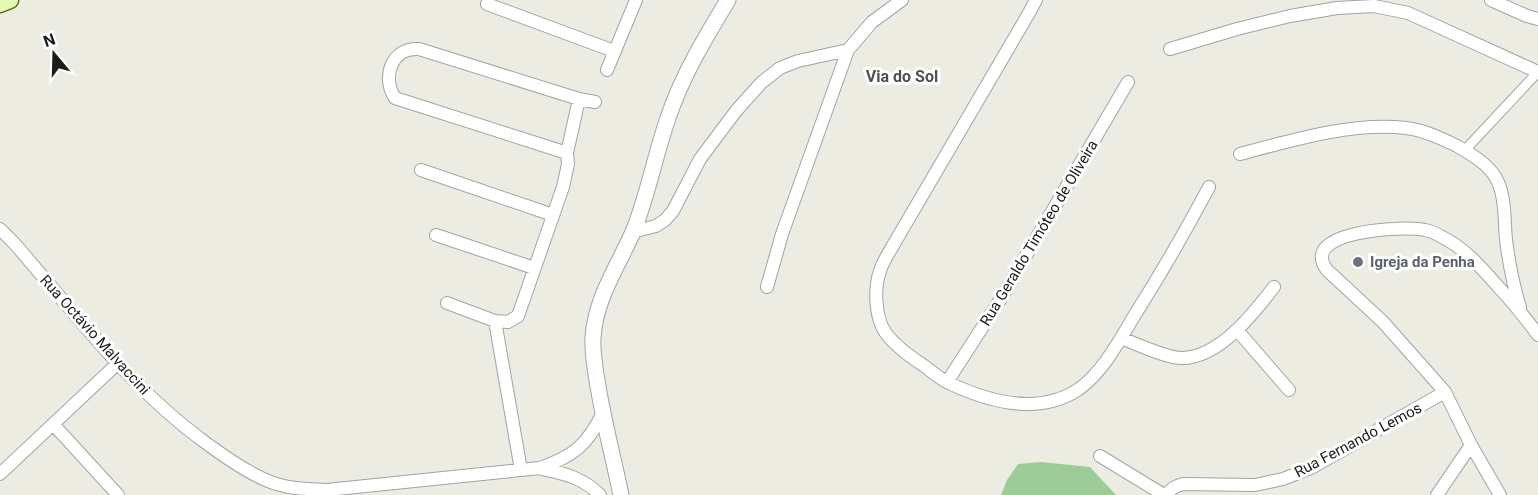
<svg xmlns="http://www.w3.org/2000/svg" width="1538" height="495" font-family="Roboto,sans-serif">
<rect width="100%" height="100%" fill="#edece2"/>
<path fill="#9dcc98" d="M1041 462 1090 467 1116 495H1001L1007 480 1018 464Z"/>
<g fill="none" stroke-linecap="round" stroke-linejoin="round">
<g stroke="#a3a3a3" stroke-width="11">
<path id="pedestrian" d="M1465 150 1538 72"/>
</g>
<g stroke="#a3a3a3" stroke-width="14">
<path id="minor" d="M1036 0 1029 13 895 242C890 251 883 261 880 271 874 288 875 317 885 332 895 346 909 356 923 365 931 371 940 379 949 383 989 402 1039 416 1079 389 1104 371 1120 339 1136 313 1162 272 1186 230 1209 187
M1491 0 1527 16 1538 19
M487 4 614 51
M1170 49 1237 29 1290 16 1337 8 1374 6 1408 13 1538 72
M607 70 636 0
M567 153 395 98C381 77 392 47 419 49L579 99
M1240 154C1292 140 1352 122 1406 128 1424 130 1441 138 1457 146 1471 154 1488 164 1496 178 1506 196 1504 220 1506 240 1509 263 1513 285 1520 307
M421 170 553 215
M0 229 14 243C75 313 130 388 206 443 225 457 246 472 268 481 287 489 307 489 327 490L540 468C574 456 587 445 603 413
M632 232 656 226 665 220 673 211 700 159 736 111 761 83 780 68 798 61 848 50
M436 235 534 268
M767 287 782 234 848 50 872 22 902 0
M447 303 495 321
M1237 330 1289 390
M1121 338C1137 344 1166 358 1182 358 1219 358 1254 313 1274 287
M947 382 1000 300 1128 82
M53 424 118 495
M1100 456 1164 495
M542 469C564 473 583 478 600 495
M521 470 495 321 508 322 518 316 563 187 568 164 567 153 579 99 595 102
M0 474 117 364
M1167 495C1171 488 1176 486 1183 484L1255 485 1283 479 1311 468 1445 392
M1437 495 1471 445
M1500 495 1471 445 1445 392 1383 322 1327 270C1297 231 1404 225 1425 230 1430 231 1437 234 1442 237 1463 247 1479 265 1494 282 1510 299 1524 316 1538 335"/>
</g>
<g stroke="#a3a3a3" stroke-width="17">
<path id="tertiary" d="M621 495C614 461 605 427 599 392 596 374 592 356 593 338 595 299 618 266 633 232 648 195 655 155 668 118 682 76 705 38 728 0"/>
</g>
<g stroke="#506f08" stroke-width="19">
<path id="secondary" d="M0 4 10 0"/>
</g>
<use href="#pedestrian" stroke="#fff" stroke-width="9"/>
<use href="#minor" stroke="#fff" stroke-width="12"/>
<use href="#tertiary" stroke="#fff" stroke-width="15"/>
<use href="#secondary" stroke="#e7f7b6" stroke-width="16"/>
</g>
<circle fill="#6b7280" stroke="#fff" stroke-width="2" cx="1358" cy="262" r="6"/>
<g text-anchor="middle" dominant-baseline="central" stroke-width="6" stroke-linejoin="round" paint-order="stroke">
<g font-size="15" fill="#1c1c1c" stroke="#fff">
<text transform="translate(1039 233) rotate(-59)">Rua Geraldo Timóteo de Oliveira</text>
<text transform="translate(95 335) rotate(48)">Rua Octávio Malvaccini</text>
<text transform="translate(1358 440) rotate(-28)">Rua Fernando Lemos</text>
</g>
<g font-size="15" font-weight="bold" fill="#5b616d" stroke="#fff" text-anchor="start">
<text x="1370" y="262">Igreja da Penha</text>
</g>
<g font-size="16" font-weight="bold" fill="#4f4f4f" stroke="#fff">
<text x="902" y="76">Via do Sol</text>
</g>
</g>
<g transform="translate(54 54) rotate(341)" stroke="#ffffff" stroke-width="4.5" paint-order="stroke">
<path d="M0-4.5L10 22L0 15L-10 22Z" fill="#1c1c1c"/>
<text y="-9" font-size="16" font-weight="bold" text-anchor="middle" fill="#1c1c1c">N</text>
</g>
</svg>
